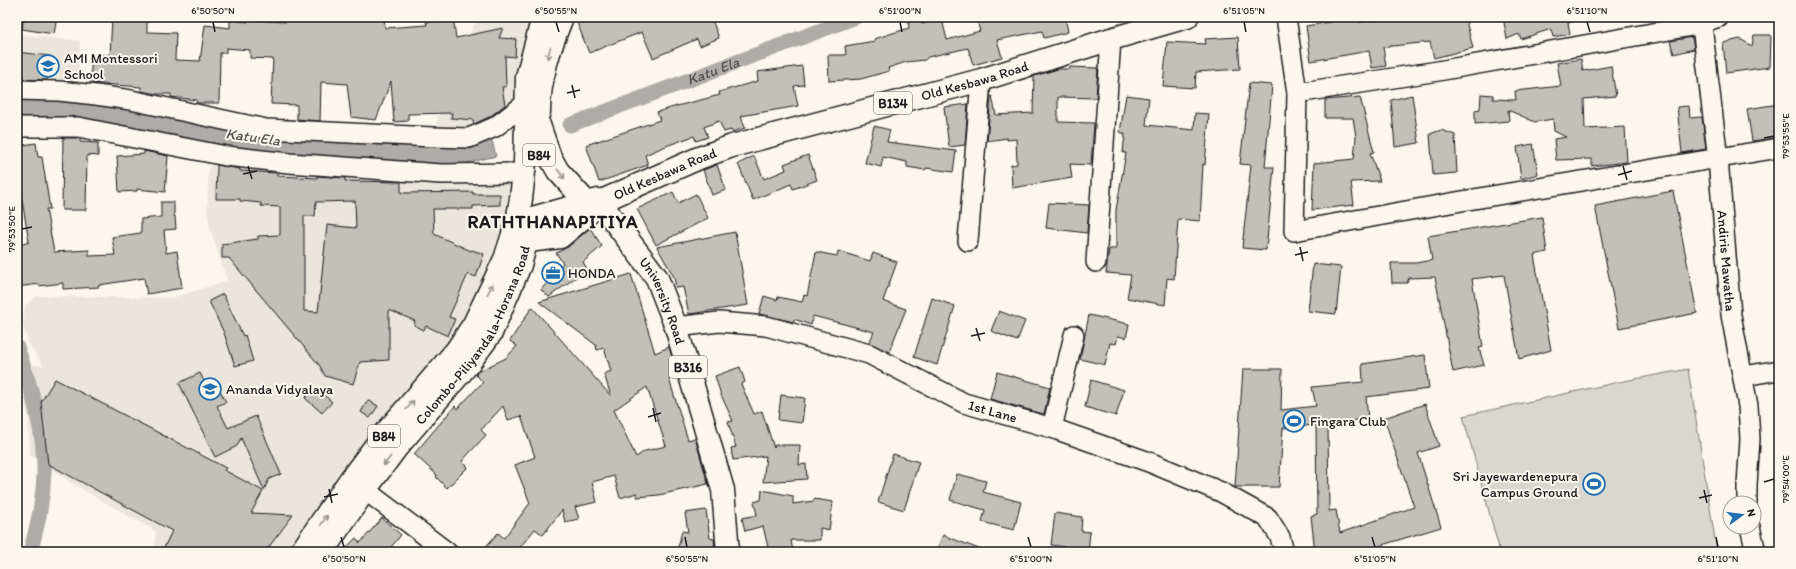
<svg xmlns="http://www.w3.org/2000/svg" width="1796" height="569" font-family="Itim,sans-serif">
<rect width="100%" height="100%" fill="#fbf7ec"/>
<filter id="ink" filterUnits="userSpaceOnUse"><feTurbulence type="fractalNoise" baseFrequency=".025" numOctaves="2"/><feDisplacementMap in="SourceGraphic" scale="8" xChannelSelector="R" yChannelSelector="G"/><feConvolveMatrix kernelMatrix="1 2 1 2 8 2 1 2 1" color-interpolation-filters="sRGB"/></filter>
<g filter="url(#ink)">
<path fill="#eae6dc" d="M478 17H533L513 122 433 137 447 85Z
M17 34 80 41 78 93 17 90Z
M226 156 510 177 509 196 503 225 482 285 448 342 291 552H155V531L80 488 30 455 29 422 22 385 17 372V363L44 366 28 343 23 324 25 306 37 296 171 298 227 281 210 228 207 210 209 167Z"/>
<path fill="#dad7ce" stroke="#7b7a75" d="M1688 369 1717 552H1500L1463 416 1619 382Z"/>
<path fill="#afaca5" stroke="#74726e" d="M17 95 468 143 492 141 496 156 459 165 287 159 75 121 17 117Z"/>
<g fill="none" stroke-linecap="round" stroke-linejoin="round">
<g stroke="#afaca5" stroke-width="15">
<path id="s1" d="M570 125 856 17"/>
<path d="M17 347C31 387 45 431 44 473 43 500 38 526 30 552"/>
</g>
</g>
<path fill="#c3c0b8" stroke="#1c1c1c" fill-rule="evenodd" d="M24 17H57L54 34 22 29Z
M285 17H384L385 28 427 25 426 22 442 20 443 17H453L456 38 503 28 499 38 516 39 515 57 505 56 506 87H502L505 105 489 117 474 124 473 120 451 118 452 113 408 114V121L394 122 391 81 376 120 351 117 347 84 321 82 320 121 297 119V105L271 104 273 59 250 58V50L226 48V53H220L219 103H197L196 100 171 97V94H157L141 91V87L90 83 92 55H110L112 18 147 19V32L176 33 175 60 200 61 205 25 230 28V20L248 22V20H253L286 22Z
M583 17H711L719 38 700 46 697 39 653 58 642 32 589 53 576 20Z
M976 17H1065L1068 32 1044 38 1042 31 997 40 1002 57 973 65 968 48 928 57 925 60 906 62 888 68 889 71 861 79 829 81 828 55H846L845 46 875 41 874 39 909 28 908 21 921 20 922 24 942 19 947 40 980 31Z
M1358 17 1359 22 1405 17H1465L1473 48 1434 58 1430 42 1383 47 1386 66 1372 68 1369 51 1311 61 1306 26Z
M1503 17H1580V19L1568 23 1570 34 1553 37 1551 29 1521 39 1519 34 1507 39Z
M1754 35H1771L1770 67 1726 73 1723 43 1740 39 1752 46Z
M1238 37 1240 69 1196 72 1195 88 1163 86 1167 42 1206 44 1205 39Z
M1692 37 1694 49 1674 54 1670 41Z
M17 52 50 56 47 80 17 79Z
M1581 59 1583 71 1611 66 1616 96 1584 99 1585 129 1625 127 1627 162 1592 166V159L1556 160 1554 139 1566 137 1554 131 1553 119 1535 122 1508 110 1509 121 1475 124V110L1480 109 1481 94 1493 95V99L1516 100 1515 91 1561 86 1557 63Z
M802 66 804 85 794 86 798 106 741 116 745 128 732 132 731 130 724 132 719 121 704 127 708 137 696 141 694 136 666 146 645 155 648 165 599 182 586 145 660 120 657 112 677 106 720 95 719 92 758 81 757 72Z
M1070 67 1098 68 1096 98 1058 97V122L1094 123 1091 165 1070 164 1072 178 1012 188 1011 165 1017 164 1016 139 1007 140V138L987 141 991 96H992L996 115 1033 113 1034 76 1058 69H1070Z
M1249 83 1272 85 1265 167H1274L1266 250 1242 248 1251 165 1240 164Z
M1126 95 1149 98 1146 125 1194 130 1195 113 1209 114 1205 165 1203 164 1200 221 1178 219 1174 279 1167 278 1165 305 1127 298 1131 275 1106 273 1109 249H1116V210L1126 153H1123L1125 134 1120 132Z
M1412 95 1419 143 1395 147 1391 100Z
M1360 97 1374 152 1370 153 1380 181 1351 182 1354 205 1312 210 1314 163 1354 159 1356 137 1353 118H1325V100Z
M968 104 965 145 949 147 944 107Z
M1779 104V137L1752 141 1747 109Z
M1689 106 1690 118 1702 117 1706 149 1682 153 1677 107Z
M874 126 890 130 887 142 956 151 953 172 926 168 925 170 907 167V162L883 157 881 167 865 163Z
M1441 130 1455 135 1457 173 1433 175 1430 134Z
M63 138H77L80 139V142L98 143V156L87 155 86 210H62Z
M36 143 38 157H42L50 209H46L54 252 89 250V256L115 255 112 237 141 233V219L161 217V202H174V216H175L176 229 164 230 166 253 177 251 182 288 147 294 144 278 99 285V287L63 289V283L39 286V284L17 287V246L29 242 17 171V146Z
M1533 144 1538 174 1521 179 1517 147Z
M144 151 168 156 165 192 137 189V191L119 192 117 156 144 154Z
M808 155 817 180 793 189 791 184 753 200 738 164 754 156 764 179 786 170 784 164Z
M217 165 240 169V171L277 173V176L317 178V176L345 178V181L401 182V193L473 192V194H500V205L473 206V209H433L434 234 471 251 472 250 484 254 476 277 468 274 449 317 455 319 448 336 426 326 424 330 414 325 415 321 389 310V360L360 362 353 384 325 376 320 366 229 258H222V244L258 239V236L280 235V207L261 206V203L240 201V199H216ZM355 201 356 228 327 225 318 312 304 311V216H315L316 202Z
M717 165 726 190 712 195 703 170Z
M1673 191 1697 313 1619 328 1595 206Z
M673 192 678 203 696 194 708 218 656 245 637 209Z
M1049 203 1089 205 1087 233 1046 228Z
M1542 217 1547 252 1534 255 1551 350 1519 359 1504 275 1472 279 1483 347 1479 348 1484 365 1453 372 1435 277 1409 278 1407 283H1392L1391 263H1416L1432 260 1428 236Z
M590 228 602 246 583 262 587 269 549 297 541 290 563 263 556 253 568 247Z
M735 232 748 305 689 314 683 287 676 288 674 277 657 247Z
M838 251 870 261 873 253 897 262 883 301 906 309 889 352 869 343 874 332 813 316 811 325 794 319V322L759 314 764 296 777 300 778 297 802 302 804 295 807 296 816 252 837 256Z
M1313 264 1341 267 1336 314 1308 311Z
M631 274 655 353 669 347 677 375 669 379 688 440 695 438 708 484 659 495 637 497V493L620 498 614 476 592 482 597 502 575 507 579 519 565 522 562 510 543 535 535 529 516 552H481L498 533 504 538 530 503 515 465 535 457 521 416 508 420 503 406 481 430 486 435 462 461 468 467 447 488 436 477 437 475 414 454 455 406 457 409 483 382 476 375 477 372 506 358 517 346 510 341 532 307 611 396 604 374 611 371 604 348 597 350 596 345 539 302ZM647 387 666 446 645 451 636 457 614 410Z
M223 294 243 336 245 335 253 361 235 366 224 333 209 301Z
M932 298 955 306 937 365 914 357Z
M999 311 1025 321 1017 341 991 331Z
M1089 315 1129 324 1126 338 1118 336 1116 344 1110 343 1105 365 1080 359Z
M1425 355 1429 389 1366 397 1368 419 1328 423 1329 511 1336 510 1340 533 1414 507 1384 418 1425 404 1439 446 1418 453 1441 527 1359 552H1315L1311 516 1317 514 1316 425 1283 428 1279 487H1235L1243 369H1282L1281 410 1316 406 1312 387 1363 382 1362 364Z
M740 367 745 382 741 384 754 414 762 411 774 448 775 445H800L799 465 806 464 807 479 763 482 766 456 733 460 731 448 736 447 728 422 733 421 721 395 715 376Z
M997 372 1050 387 1044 414 990 399Z
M200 373 206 385 215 381 226 402 217 406 228 428 256 416 281 474 269 479 264 490 241 438 237 446 215 457 179 383Z
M55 379 226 468 224 470 263 491 251 513 293 515 265 552H213L202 547 200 552H162L172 531 48 464 41 402Z
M1091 380 1124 390 1116 416 1085 407Z
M315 387 332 402 322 413 305 398Z
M781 395 805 398 802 423 778 420Z
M368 400 378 406 370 418 361 412Z
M893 454 919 462 904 510 878 502Z
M957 474 986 481 983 492 1021 502 1014 530 982 522 985 510 950 500Z
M762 490 793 496V504L814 501V499L833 502 829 530 820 528V540H791L793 552H769L763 526 745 531 742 518 757 515 754 502 761 500Z
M706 510 710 538 714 539 715 552H677L682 531 688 532 685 513Z
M1055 513 1082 517 1081 531 1090 532 1088 552H1073V548L1051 545Z
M382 518 401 535 387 552H342L356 538 360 543Z
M943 535 984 551 983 552H936Z"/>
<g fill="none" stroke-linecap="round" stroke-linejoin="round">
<g stroke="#1c1c1c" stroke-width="22">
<g id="minor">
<path d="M1286 17 1297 93 1294 231 1456 202 1779 148"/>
<path id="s2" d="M1701 17 1718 159 1731 315 1748 406 1750 439 1747 485V503"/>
<path d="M17 90 59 91 96 95 131 100 266 129 433 137 469 138 495 127 525 104"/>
<path d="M1297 93 1438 71 1692 26 1719 17"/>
<path d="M17 127H78L226 156 289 163 441 174 524 173"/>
<path d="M968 241 981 80"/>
<path d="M1096 262 1111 39"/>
<path id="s3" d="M676 327 719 322 766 326 869 354 964 403 1052 428 1149 462 1221 492 1268 518 1280 537 1284 552"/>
<path d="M1744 376 1779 370"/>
<path d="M1052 428 1074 335"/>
<path d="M365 490 447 552"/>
<path d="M1750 527 1756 552"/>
</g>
</g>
<g stroke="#1c1c1c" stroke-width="25">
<g id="major">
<path d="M539 112C539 79 550 47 562 17"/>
<path d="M539 125 550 157 558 171 586 202"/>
<path id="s4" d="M604 200 608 213 657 278 676 327 723 490 728 552"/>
<path d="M517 222 598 200"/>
<path id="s5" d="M512 240 528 241 560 237 604 200 699 158 732 146 981 80 1111 39 1187 17"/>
<path d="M301 552 350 480 383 436 456 351 474 324 505 259 517 222 521 199 525 163 527 77 543 17"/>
<path id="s6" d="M322 552 365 490 397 447 469 363 491 333 520 265 530 228"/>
</g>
</g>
<use href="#minor" stroke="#fbf7ec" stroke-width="19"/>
<use href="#major" stroke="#fbf7ec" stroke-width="22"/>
</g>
<defs><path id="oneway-shaft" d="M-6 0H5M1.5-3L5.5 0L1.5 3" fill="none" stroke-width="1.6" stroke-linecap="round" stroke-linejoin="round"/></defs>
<g stroke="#97948e">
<use href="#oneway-shaft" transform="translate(549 53) rotate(104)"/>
<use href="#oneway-shaft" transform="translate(561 174) rotate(53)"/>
<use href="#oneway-shaft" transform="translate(490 289) rotate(-63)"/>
<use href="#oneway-shaft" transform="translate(410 405) rotate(-49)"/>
<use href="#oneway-shaft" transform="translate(387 461) rotate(127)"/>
<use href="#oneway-shaft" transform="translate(324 520) rotate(-56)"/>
</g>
</g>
<path fill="none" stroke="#1c1c1c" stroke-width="1.5" d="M213 22 215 32M556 22 559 32M900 22 902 32M1244 22 1246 32M1587 22 1590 32M572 85 575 98M567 93 580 90M1764 138 1774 136M248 166 252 179M1623 166 1627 180M243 174 257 171M1618 175 1632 171M22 229 32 227M1300 247 1303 261M1295 255 1308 252M976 328 980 341M971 336 985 333M653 408 656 422M648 417 661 413M1764 482 1774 479M329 489 332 503M1704 490 1707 503M324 497 338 494M1699 498 1712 495M341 537 344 547M685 537 687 547M1028 537 1031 547M1372 537 1375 547M1716 537 1718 547"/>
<defs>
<g id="school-ring" transform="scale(1.15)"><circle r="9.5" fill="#fbf7ec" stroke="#1f6fb2" stroke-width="1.5"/><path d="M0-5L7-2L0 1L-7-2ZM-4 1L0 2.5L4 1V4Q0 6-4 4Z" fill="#1f6fb2"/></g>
<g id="office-ring" transform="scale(1.15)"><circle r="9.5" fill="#fbf7ec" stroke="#1f6fb2" stroke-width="1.5"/><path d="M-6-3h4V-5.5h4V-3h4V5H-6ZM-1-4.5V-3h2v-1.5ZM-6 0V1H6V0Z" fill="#1f6fb2"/></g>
<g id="stadium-ring" transform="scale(1.15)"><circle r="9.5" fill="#fbf7ec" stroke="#1f6fb2" stroke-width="1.5"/><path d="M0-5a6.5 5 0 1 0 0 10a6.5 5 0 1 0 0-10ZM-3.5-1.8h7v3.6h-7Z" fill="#1f6fb2"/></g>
</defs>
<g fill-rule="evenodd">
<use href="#school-ring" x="48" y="66"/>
<use href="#office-ring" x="553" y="273"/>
<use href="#school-ring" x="210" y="389"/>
<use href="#stadium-ring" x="1294" y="421"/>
<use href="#stadium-ring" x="1594" y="484"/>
</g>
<g text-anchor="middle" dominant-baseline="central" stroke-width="4" stroke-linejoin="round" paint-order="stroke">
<g fill="#fbf7ec" stroke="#5f5e5a" stroke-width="1">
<rect x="874" y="92" width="38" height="22" rx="3"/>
<rect x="523" y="144" width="32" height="22" rx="3"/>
<rect x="669" y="356" width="38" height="22" rx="3"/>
<rect x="368" y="425" width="32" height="22" rx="3"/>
</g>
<g font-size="13" font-weight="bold" fill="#1c1c1c">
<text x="893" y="103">B134</text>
<text x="539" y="155">B84</text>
<text x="688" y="367">B316</text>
<text x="384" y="436">B84</text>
</g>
<g font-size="14" fill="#1c1c1c" stroke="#fbf7ec" text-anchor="start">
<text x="64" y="58">AMI Montessori<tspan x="64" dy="16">School</tspan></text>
<text x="568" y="273">HONDA</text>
<text x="226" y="389">Ananda Vidyalaya</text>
<text x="1310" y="421">Fingara Club</text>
<text x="1578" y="476" text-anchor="end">Sri Jayewardenepura<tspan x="1578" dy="16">Campus Ground</tspan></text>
</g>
<g font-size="14" fill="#1c1c1c" stroke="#fbf7ec">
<text stroke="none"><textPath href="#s5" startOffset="496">Old Kesbawa Road</textPath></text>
<text stroke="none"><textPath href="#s5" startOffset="172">Old Kesbawa Road</textPath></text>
<text stroke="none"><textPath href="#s2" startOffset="245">Andiris Mawatha</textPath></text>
<text stroke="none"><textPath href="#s4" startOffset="118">University Road</textPath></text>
<text stroke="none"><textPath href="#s6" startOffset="266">Colombo-Piliyandala-Horana Road</textPath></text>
<text stroke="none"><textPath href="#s3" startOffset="334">1st Lane</textPath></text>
</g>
<g font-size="15" font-style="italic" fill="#575653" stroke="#fbf7ec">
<text stroke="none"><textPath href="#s1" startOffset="153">Katu Ela</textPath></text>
<text transform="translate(253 137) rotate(8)">Katu Ela</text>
</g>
<g font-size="18" font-weight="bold" letter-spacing="1" fill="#1c1c1c" stroke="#fbf7ec">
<text x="553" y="222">RATHTHANAPITIYA</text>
</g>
</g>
<rect width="1796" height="569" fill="none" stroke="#fbf7ec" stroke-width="44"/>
<g transform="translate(1742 515) rotate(76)"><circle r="19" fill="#fbf7ec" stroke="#a29f99"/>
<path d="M0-3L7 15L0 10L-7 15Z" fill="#1f6fb2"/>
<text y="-6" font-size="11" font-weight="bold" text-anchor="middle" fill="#1c1c1c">N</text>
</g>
<rect x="22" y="22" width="1752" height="525" fill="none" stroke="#1c1c1c" stroke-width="1.5"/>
<g font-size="10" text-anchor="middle" fill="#1c1c1c">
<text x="213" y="14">6°50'50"N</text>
<text x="556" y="14">6°50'55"N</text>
<text x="900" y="14">6°51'00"N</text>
<text x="1244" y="14">6°51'05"N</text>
<text x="1587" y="14">6°51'10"N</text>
<text transform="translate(1785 136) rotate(-90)" y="4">79°53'55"E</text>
<text transform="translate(11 229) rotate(-90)" y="4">79°53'50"E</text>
<text transform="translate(1785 479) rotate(-90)" y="4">79°54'00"E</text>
<text x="344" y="562">6°50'50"N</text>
<text x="687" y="562">6°50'55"N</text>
<text x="1031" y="562">6°51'00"N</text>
<text x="1375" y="562">6°51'05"N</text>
<text x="1718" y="562">6°51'10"N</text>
</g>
</svg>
